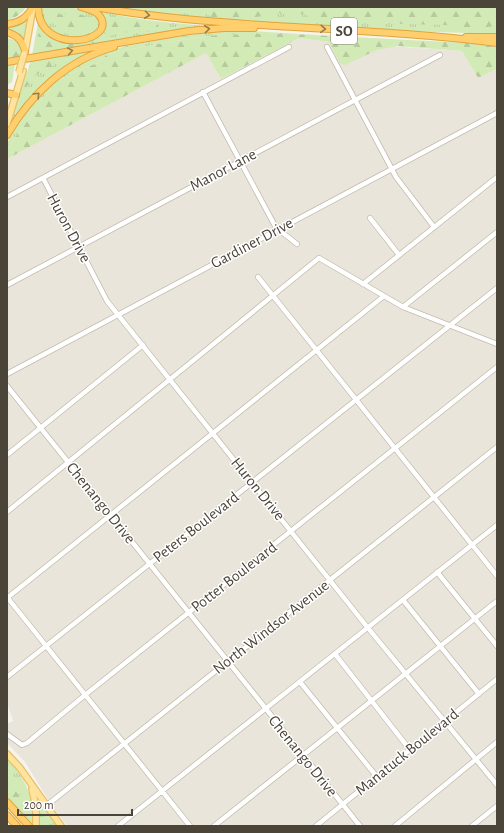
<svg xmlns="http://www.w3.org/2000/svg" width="504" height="833" font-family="'Alegreya Sans',sans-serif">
<defs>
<pattern id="grass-tufts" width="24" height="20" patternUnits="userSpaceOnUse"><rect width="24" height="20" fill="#d2eab5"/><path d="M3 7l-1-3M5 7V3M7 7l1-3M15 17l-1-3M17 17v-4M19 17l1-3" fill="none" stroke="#b6ca9c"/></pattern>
<pattern id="forest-firs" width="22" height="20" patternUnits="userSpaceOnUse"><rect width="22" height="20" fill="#d2eab5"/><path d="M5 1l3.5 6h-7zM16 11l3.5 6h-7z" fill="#b6ca9c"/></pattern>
</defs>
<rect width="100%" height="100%" fill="#f6f3ec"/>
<path fill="#eae5da" d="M299 38 329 42 462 51 478 78 497 69V826H67L52 806 25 762 7 743V724L13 721 7 702V159L206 53 221 79Z"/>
<path fill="url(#grass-tufts)" d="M41 7C54 7 86 6 95 15 99 18 99 22 99 27L91 36 68 38 53 33 45 26Z
M108 7H497V34L405 31 224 19 171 15Z
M102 12C138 20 176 24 213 26V27L32 56 38 22 46 32 79 43 95 39 101 34 100 13Z
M28 19 24 41 7 31V26H14Z
M235 30 385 39 292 34 217 35 168 42 107 54 98 63 76 71 55 82 7 149V143L26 108 59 78 85 61 106 52 126 46 183 36Z
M98 50 62 70 7 129 31 61Z
M7 758C24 778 35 796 32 823L7 796Z
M42 805 57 826H38L39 806Z"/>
<path fill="url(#forest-firs)" d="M7 7H26C21 15 15 18 7 20Z
M43 7H52L61 15C71 11 79 13 89 18L88 26C84 30 79 35 74 34 61 33 46 19 43 7Z
M215 7H497V26L462 29 447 25 402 24 380 18 320 19 292 11 255 17 214 18 198 10Z
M113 17 159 25 157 28 149 32 136 31 121 33 109 36 104 33Z
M40 29C58 46 75 44 98 40L97 42C78 47 56 50 36 48Z
M254 34H292L467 43 497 47V69L478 78 462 51 398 46 377 50 345 65 340 64 329 42 299 38 221 79 206 53 7 159V149L55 82 76 71 98 63 107 54 168 42 217 35Z
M7 38C17 41 17 40 22 50L20 58 7 57Z
M51 60 54 65 47 71 37 74 23 91 32 62Z
M15 64 12 82 7 85V66Z
M7 779 14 790 24 799 30 810 28 816 26 817 7 796Z"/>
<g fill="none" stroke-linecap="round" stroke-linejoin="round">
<g stroke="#c2bbae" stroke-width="6">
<path id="minor" d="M327 47 396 177 434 227
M203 92 274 224 278 229 297 244
M43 178 107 301 368 628 497 785
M7 197 289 47
M370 218 399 255
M258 277 497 576
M363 284 497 177
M7 285 440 55
M403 307 497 232
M7 374 497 113
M7 386 360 826
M7 455 143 345
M7 512 319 258 403 307 497 344
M437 572 497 646
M7 597 190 826
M7 598 384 296
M403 600 479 694
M335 654 410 750
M7 677 497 288
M300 682 377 777
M7 734 22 745 27 743 85 695 497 367
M46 806 497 447
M118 826 497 525
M214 826 497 601
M316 826 497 679
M395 826 497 742
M472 826 497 806"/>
</g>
<g stroke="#e6c16a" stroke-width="8">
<path id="major" d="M25 52 33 7
M7 124 23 71
M7 754 20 768 61 826
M32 789 36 807V826"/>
</g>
<g stroke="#e0a43c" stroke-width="8">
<path id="highway" d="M38 7C39 59 123 41 98 14 94 10 87 9 81 7
M95 7C150 17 205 21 261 25 339 30 419 33 497 43
M7 24C20 23 27 17 33 7
M7 32C18 36 22 40 25 51
M466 37H497
M7 62 189 31 224 28H254
M7 93 16 95
M7 135C31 94 67 60 114 47
M7 802 29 826
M7 815 17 826"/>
</g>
<use href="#minor" stroke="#fff" stroke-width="4.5"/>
<use href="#major" stroke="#ffe39c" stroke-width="5.5"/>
<use href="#highway" stroke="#ffcf6e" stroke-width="6"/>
<g stroke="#e6c16a" stroke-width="8" stroke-linecap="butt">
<path id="major-bridge" d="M19 72 24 54"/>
</g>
<use href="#major-bridge" stroke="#ffe39c" stroke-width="5.5"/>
</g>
<defs><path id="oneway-chevron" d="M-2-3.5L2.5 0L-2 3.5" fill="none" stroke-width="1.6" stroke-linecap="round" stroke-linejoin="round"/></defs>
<g stroke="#937c4e">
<use href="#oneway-chevron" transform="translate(147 15) rotate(7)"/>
<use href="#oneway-chevron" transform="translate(207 29) rotate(-6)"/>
<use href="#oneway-chevron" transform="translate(323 29) rotate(4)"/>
<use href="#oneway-chevron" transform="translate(70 51) rotate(-10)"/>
<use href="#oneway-chevron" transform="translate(37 95) rotate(-46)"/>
</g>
<g text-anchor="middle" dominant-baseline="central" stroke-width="3" stroke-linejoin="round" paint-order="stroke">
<rect fill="#fff" stroke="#817c74" stroke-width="1" x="331" y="18" width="26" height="26" rx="3"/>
<g font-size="15" font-weight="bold" fill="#4b4439">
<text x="344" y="31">SO</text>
</g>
<g font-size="16" fill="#4b4439" stroke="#fff">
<text transform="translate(223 170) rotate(-28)">Manor Lane</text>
<text transform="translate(69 228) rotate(62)">Huron Drive</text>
<text transform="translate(252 243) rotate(-28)">Gardiner Drive</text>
<text transform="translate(258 489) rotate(51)">Huron Drive</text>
<text transform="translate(101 503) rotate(51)">Chenango Drive</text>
<text transform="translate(196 527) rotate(-38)">Peters Boulevard</text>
<text transform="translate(234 577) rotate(-38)">Potter Boulevard</text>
<text transform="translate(271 627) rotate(-38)">North Windsor Avenue</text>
<text transform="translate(407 752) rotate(-39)">Manatuck Boulevard</text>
<text transform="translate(303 756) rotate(51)">Chenango Drive</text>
</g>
</g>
<rect width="504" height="833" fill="none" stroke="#4b4439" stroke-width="16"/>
<path d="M18 809v6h114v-6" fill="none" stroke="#4b4439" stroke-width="2"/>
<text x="24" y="809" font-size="12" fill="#4b4439" stroke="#ffffff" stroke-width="3" paint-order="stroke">200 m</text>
</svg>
